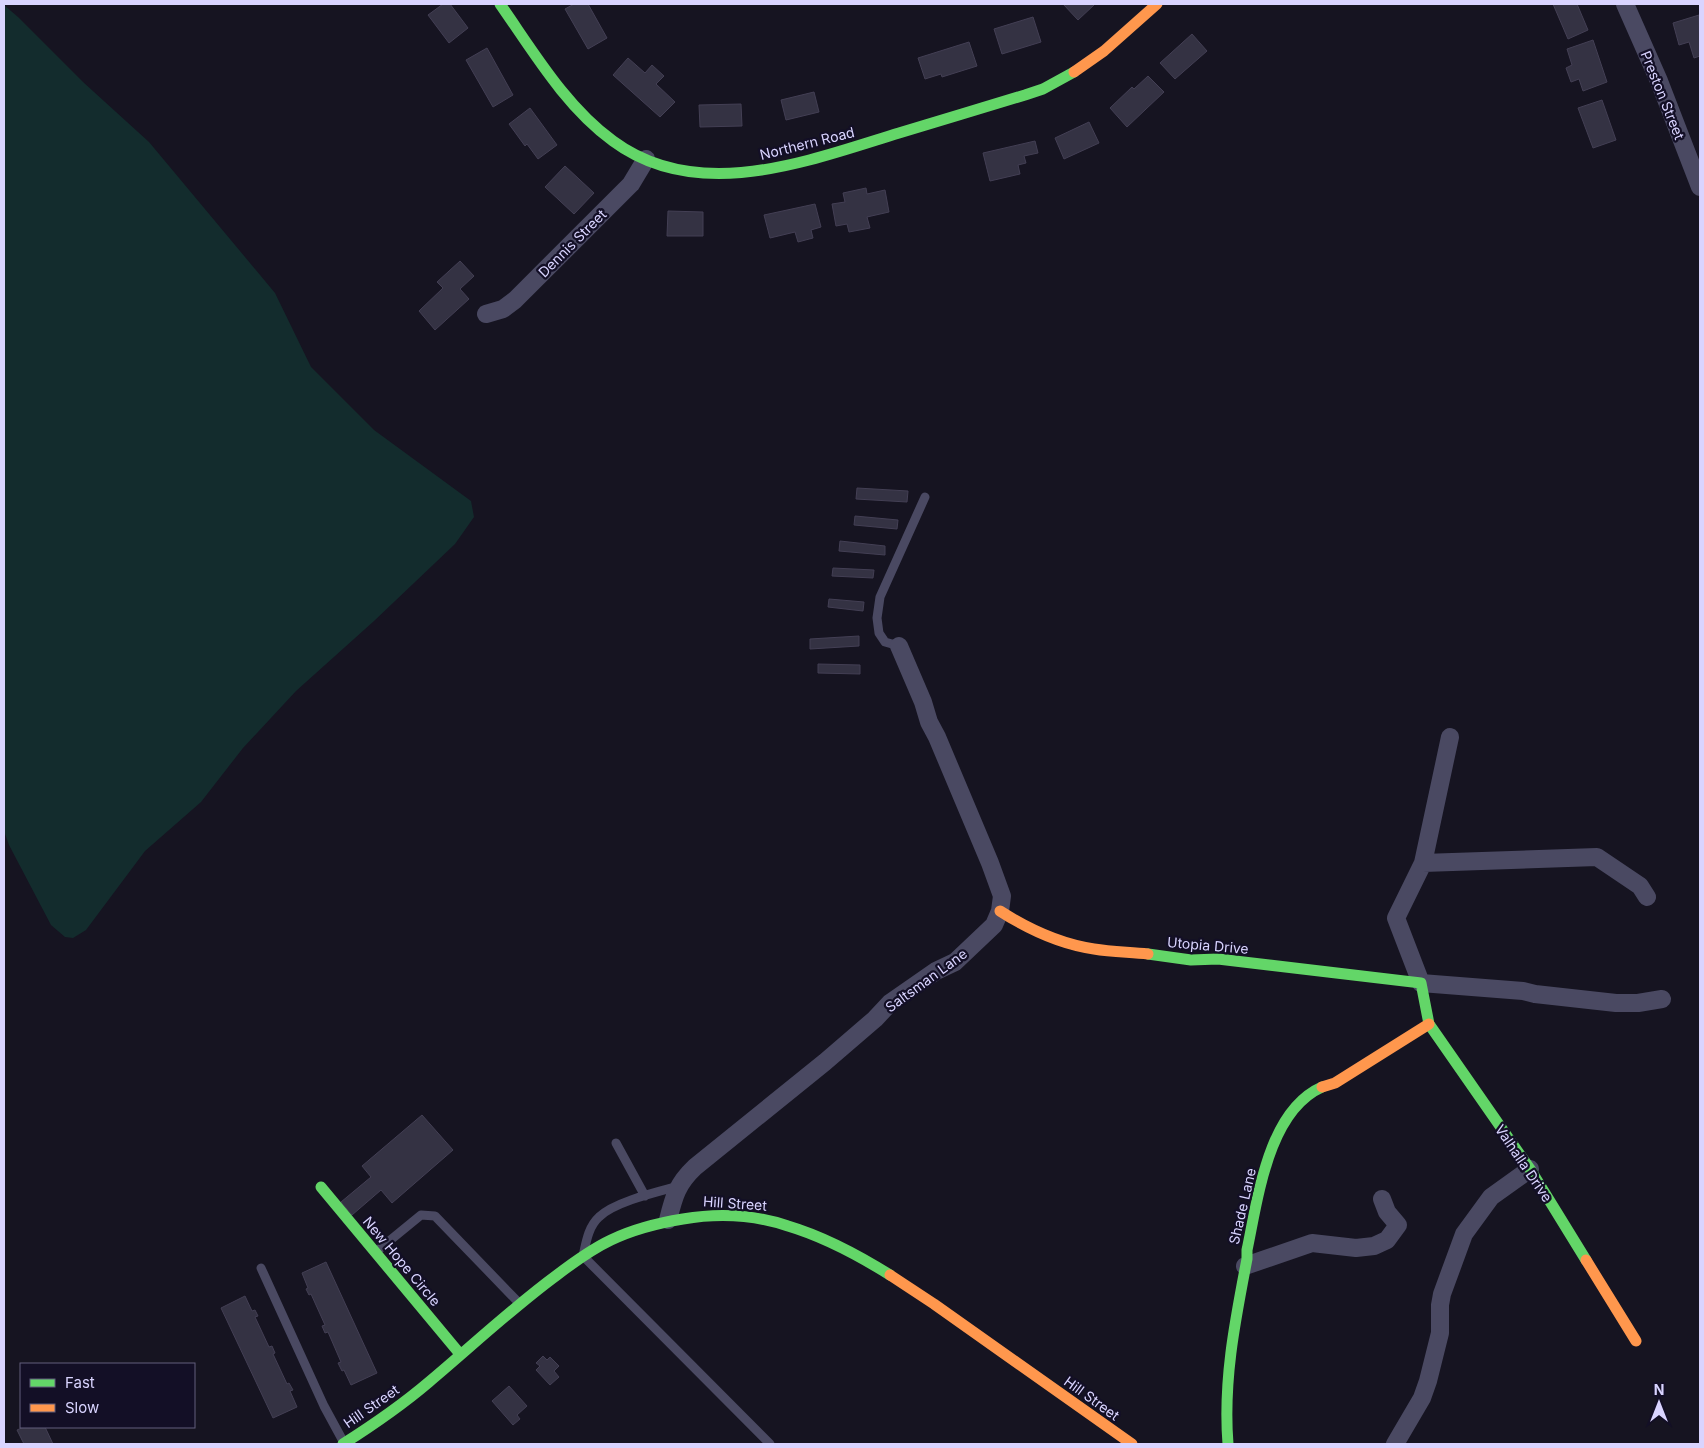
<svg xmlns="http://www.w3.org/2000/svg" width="1704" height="1448" font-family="Inter,sans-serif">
<rect width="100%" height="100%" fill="#161421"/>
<path fill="#132c2d" d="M4 5 18 17 83 82 149 142 275 293 311 367 374 430 471 501 474 517 455 544 374 621 296 691 243 748 201 802 145 851 86 930 73 938 65 937 51 925 9 845 4 831Z"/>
<path fill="#343243" stroke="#433f54" d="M443 4H450L468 28 449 43 428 15Z
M574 4H588L607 38 588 49 565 9Z
M1063 4H1095L1078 20Z
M1553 4H1577L1588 30 1568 39Z
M1699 15 1700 56 1694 58 1689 42 1679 45 1673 23Z
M1033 17 1041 42 1002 54 994 29Z
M1192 34 1207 51 1175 79 1160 63Z
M1593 40 1607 82 1583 91 1579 79 1571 82 1566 68 1572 65 1567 49Z
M969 42 977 66 942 77 941 74 925 79 918 58Z
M487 48 513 95 493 107 466 60Z
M628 58 645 73 652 65 664 76 656 84 675 102 660 117 613 75Z
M1148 76 1164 92 1127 127 1110 108 1132 87 1134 89Z
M814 92 819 112 786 120 781 100Z
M1602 100 1616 140 1593 148 1578 108Z
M741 104 742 126 700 127 699 105Z
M530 108 557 145 538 159 527 144 525 146 509 124Z
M1089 122 1099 143 1064 159 1055 138Z
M1035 141 1038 153 1024 156 1026 163 1018 165 1020 174 990 181 983 153Z
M565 166 594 193 574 214 545 187Z
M866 188 867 194 885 190 889 212 867 217 870 228 849 232 847 224 836 226 832 204 845 202 843 193Z
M815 204 821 227 811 230 813 238 798 242 795 232 770 238 764 215Z
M668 211 703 212V236H667Z
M460 261 474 276 460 289 469 299 435 330 419 311 443 288 437 282Z
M857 488 908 491 907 502 856 499Z
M855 516 898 520 897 529 854 525Z
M840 541 885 546V555L839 551Z
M833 568 874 570 873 578 832 576Z
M829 599 864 602 863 611 828 607Z
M859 636V646L810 649V639Z
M818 664 860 665V674L818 673Z
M422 1115 453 1150 392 1203 381 1190 352 1215 341 1202 371 1177 362 1166Z
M326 1262 377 1373 351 1385 344 1370 342 1371 338 1363 341 1362 328 1332 325 1333 322 1326 325 1325 311 1294 309 1295 306 1289 308 1288 302 1273Z
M245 1296 252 1311 255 1310 258 1316 255 1317 269 1347 272 1346 275 1353 273 1354 287 1384 289 1383 293 1390 290 1391 297 1407 273 1418 221 1308Z
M543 1356 547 1360 550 1357 559 1366 554 1371 559 1377 550 1385 536 1370 540 1366 536 1363Z
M509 1386 527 1406 517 1415 520 1419 513 1425 492 1401Z
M24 1427H45L53 1444H24L17 1430Z"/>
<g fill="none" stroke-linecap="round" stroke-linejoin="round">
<path stroke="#4a4962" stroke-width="9" d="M899 646 885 642 879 633 877 618 880 597 925 497
M616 1143 645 1196
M679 1186C657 1192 614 1202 599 1217 588 1227 586 1243 583 1256L770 1444
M377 1251 421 1215 435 1216 519 1303
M261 1268 324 1406 343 1441"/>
<path stroke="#4a4962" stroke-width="18" d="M1625 4 1659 81 1700 187
M486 314 503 309 515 300 631 184 646 159
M1423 863 1450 737
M1647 897 1640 886 1597 857 1423 863 1396 918 1421 983 1523 991 1535 994 1616 1003H1638L1662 999
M668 1220C674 1196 677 1184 695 1167L825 1062 875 1019 890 1003 936 971 955 962 994 925 1000 911 1002 896 990 863 937 737 929 722 923 702 899 646
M1245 1266 1312 1243 1356 1248 1374 1246 1387 1240 1398 1225 1387 1212 1382 1199
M1395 1444 1422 1398 1428 1381 1440 1333V1305L1442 1294 1464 1234 1491 1197 1530 1169"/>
<path stroke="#63d668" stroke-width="11" d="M500 4C533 51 565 106 613 141 698 204 808 161 899 133 941 120 983 108 1025 95L1043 89 1074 72
M1148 954 1191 960 1218 959 1421 983 1429 1024 1530 1169 1586 1260
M321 1187 460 1354
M343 1444C373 1425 402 1405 429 1382 472 1346 512 1308 557 1275 574 1262 592 1249 611 1240 634 1229 658 1223 683 1219 718 1213 755 1215 788 1226 825 1237 858 1255 890 1275
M1228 1444C1223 1381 1235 1321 1247 1259V1250C1258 1198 1268 1111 1322 1087"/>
<path stroke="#ff974d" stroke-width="11" d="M1074 72 1104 51 1157 4
M1000 911C1028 929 1060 944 1094 949 1112 952 1130 952 1148 954
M1322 1087 1335 1083 1429 1024
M1586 1260 1636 1341
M890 1275 934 1304 1132 1444"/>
</g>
<g text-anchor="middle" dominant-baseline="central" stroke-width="4.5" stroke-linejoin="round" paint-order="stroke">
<g font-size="14" fill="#d9d4ff" stroke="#130f26">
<text transform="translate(1663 95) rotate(68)">Preston Street</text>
<text transform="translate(807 143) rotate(-14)">Northern Road</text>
<text transform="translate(572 243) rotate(-45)">Dennis Street</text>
<text transform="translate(1208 945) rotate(5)">Utopia Drive</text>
<text transform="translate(926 980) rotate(-36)">Saltsman Lane</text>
<text transform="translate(1524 1163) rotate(56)">Valhalla Drive</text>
<text transform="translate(735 1203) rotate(4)">Hill Street</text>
<text transform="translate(1242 1206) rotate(-77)">Shade Lane</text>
<text transform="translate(402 1261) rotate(50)">New Hope Circle</text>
<text transform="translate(1092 1398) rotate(36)">Hill Street</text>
<text transform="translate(371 1406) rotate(-35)">Hill Street</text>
</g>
</g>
<rect width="1704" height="1448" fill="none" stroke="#d9d4ff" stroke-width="10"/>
<rect x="20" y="1363" width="175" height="65" fill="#130f26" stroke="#625e7d"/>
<rect x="30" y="1379" width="25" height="8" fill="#63d668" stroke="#625e7d"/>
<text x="65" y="1388" font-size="15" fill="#d9d4ff">Fast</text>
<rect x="30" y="1404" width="25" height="8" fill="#ff974d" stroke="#625e7d"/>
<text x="65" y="1413" font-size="15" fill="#d9d4ff">Slow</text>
<g transform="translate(1659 1403)" stroke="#130f26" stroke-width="4" paint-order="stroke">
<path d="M0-4L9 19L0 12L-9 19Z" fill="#d9d4ff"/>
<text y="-8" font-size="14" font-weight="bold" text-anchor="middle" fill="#d9d4ff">N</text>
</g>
</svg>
